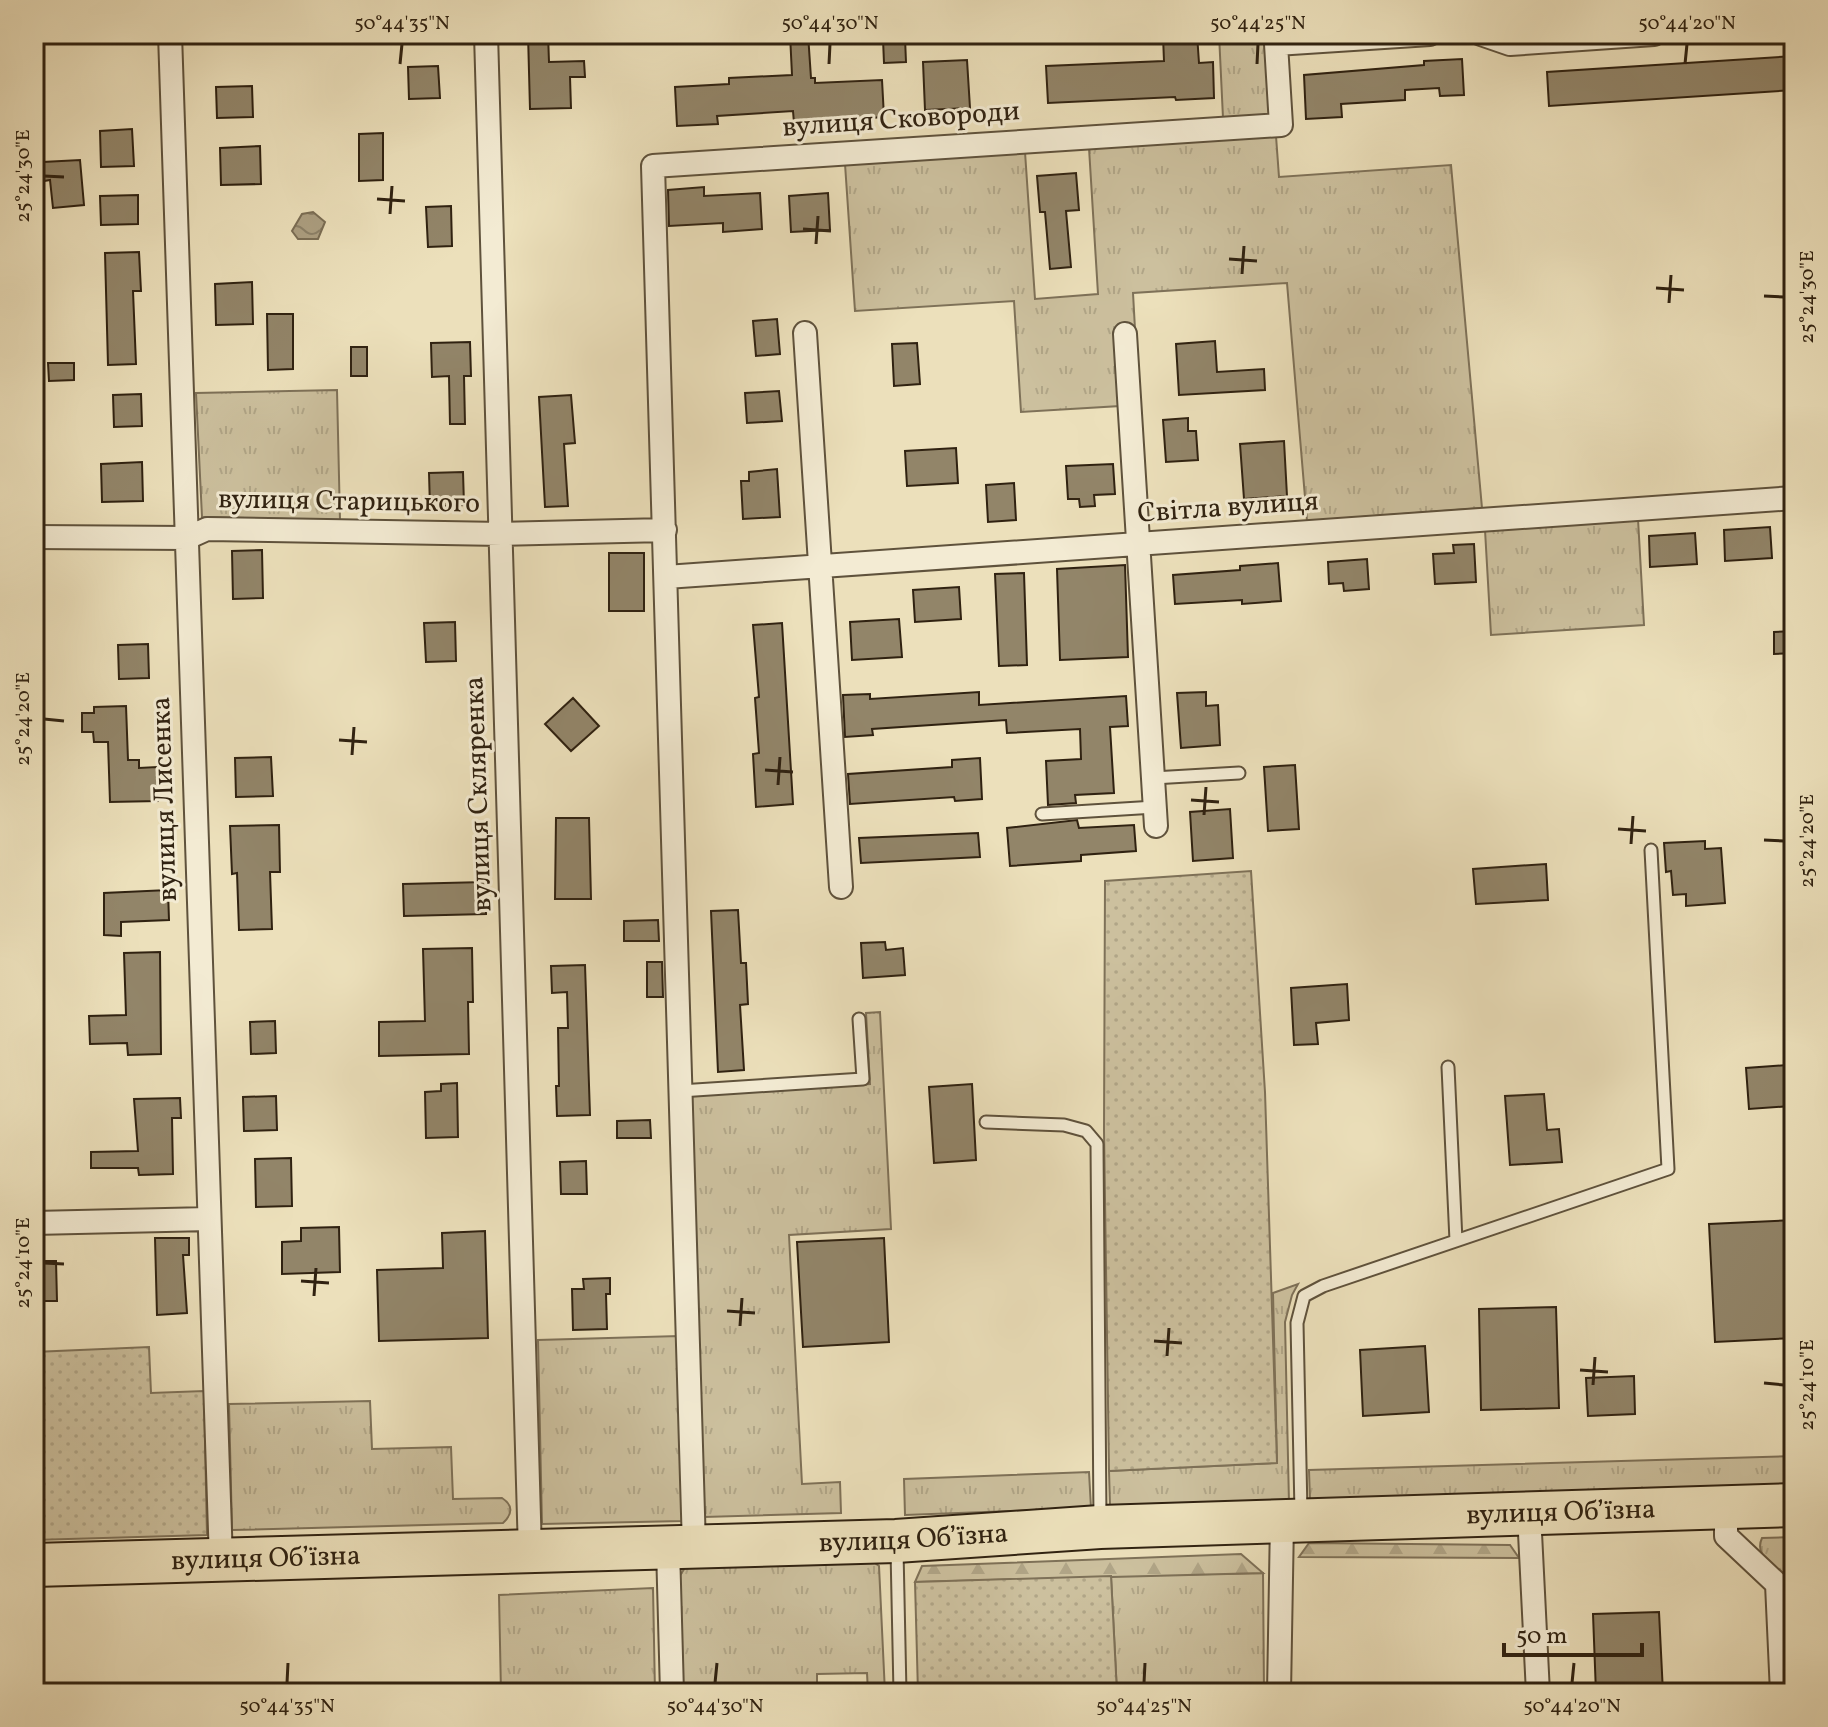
<svg xmlns="http://www.w3.org/2000/svg" width="1828" height="1727" font-family="Vollkorn,serif">
<defs>
<pattern id="grass-tufts" width="24" height="20" patternUnits="userSpaceOnUse" patternTransform="scale(2)"><rect width="24" height="20" fill="#ccc09e"/><path d="M3 7l-1-3M5 7V3M7 7l1-3M15 17l-1-3M17 17v-4M19 17l1-3" fill="none" stroke="#b0a587"/></pattern>
<pattern id="forest-firs" width="22" height="20" patternUnits="userSpaceOnUse" patternTransform="scale(2)"><rect width="22" height="20" fill="#ccc09e"/><path d="M5 1l3.5 6h-7zM16 11l3.5 6h-7z" fill="#b0a587"/></pattern>
<pattern id="garden-dots" width="8" height="8" patternUnits="userSpaceOnUse" patternTransform="scale(2)"><rect width="8" height="8" fill="#ccc09e"/><path d="M2 2h.1M6 6h.1" fill="none" stroke="#b0a587" stroke-width="1.8" stroke-linecap="round"/></pattern>
<pattern id="water-waves" width="16" height="10" patternUnits="userSpaceOnUse" patternTransform="scale(2)"><rect width="16" height="10" fill="#ac9f81"/><path d="M0 5q4-4 8 0t8 0" fill="none" stroke="#8c8168"/></pattern>
</defs>
<rect width="100%" height="100%" fill="#ece0bb"/>
<filter id="stains"><feTurbulence type="fractalNoise" baseFrequency=".0025" numOctaves="4"/><feColorMatrix values="0 0 0 0 .2 0 0 0 0 .09 0 0 0 0 .02 0 0 0 .5 -.17"/></filter>
<radialGradient id="worn" r=".72"><stop offset=".6" stop-color="#630" stop-opacity="0"/><stop offset="1" stop-color="#630" stop-opacity=".3"/></radialGradient>
<path fill="url(#grass-tufts)" stroke="#7e7158" stroke-width="2" d="M1219 34H1269L1275 115 1223 118Z
M1276 136 1279 177 1451 165 1482 508 1307 521 1287 283 1133 293 1135 329 1116 330 1120 406 1021 412 1014 301 855 311 845 164 1025 152 1035 299 1098 294 1089 148Z
M337 390 340 520 202 517 196 393Z
M1638 519 1644 625 1491 635 1485 530Z
M880 1012 891 1229 789 1235 802 1484 840 1482 841 1513 704 1517 690 1096 870 1084 866 1013Z
M1298 1284 1292 1295 1285 1322 1289 1503 1110 1506 1109 1471 1277 1463 1273 1293Z
M679 1336 683 1521 542 1524 538 1340Z
M370 1401 372 1449 451 1447 453 1499 502 1498C513 1505 513 1514 503 1523L232 1530 229 1404Z
M1794 1456V1485L1310 1501 1309 1470Z
M1089 1472 1091 1508 905 1515 904 1479Z
M1794 1537V1578C1778 1572 1753 1557 1762 1538Z
M863 1554 879 1566 885 1693H868L867 1673 817 1674V1693H679L674 1585 688 1563Z
M1263 1573 1264 1693H1117L1111 1576Z
M653 1588 655 1693H501L499 1595Z"/>
<path fill="url(#forest-firs)" stroke="#7e7158" stroke-width="2" d="M1309 1543 1510 1545 1519 1558 1299 1557Z
M1241 1554 1263 1573 915 1582 922 1566Z"/>
<path fill="url(#garden-dots)" stroke="#7e7158" stroke-width="2" d="M1251 871 1265 1092 1277 1463 1109 1471 1104 1131 1105 881Z
M149 1347 151 1393 204 1391 207 1535 34 1540V1352Z
M1111 1576 1117 1693H918L915 1582Z"/>
<path fill="url(#water-waves)" stroke="#7a6d54" stroke-width="2" d="M313 212 325 222 318 239H298L292 231 302 214Z"/>
<path fill="#928569" stroke="#302211" stroke-width="2" d="M528 34H548L549 62 584 61 585 77H570L571 108 530 109Z
M790 34H808L811 78H815V83L882 80 884 117 794 123 793 111 717 116 718 124 677 126 675 87 729 84V78L792 75Z
M1197 34 1199 63 1213 62 1214 98 1176 100 1175 97 1048 103 1046 66 1164 61 1163 36Z
M905 38 906 62 884 63 883 39Z
M1794 56V90L1549 106 1547 72Z
M1462 59 1464 95 1440 96 1439 88 1405 90V100L1341 104 1342 117 1306 119 1304 75 1424 65V61Z
M967 60 970 108 925 110 923 62Z
M438 66 440 98 409 99 408 67Z
M252 86 253 117 217 118 216 87Z
M132 129 134 166 101 167 100 131Z
M383 133V180L359 181V134Z
M260 146 261 184 221 185 220 148Z
M80 160 84 205 53 208 50 180 44 181 43 162Z
M1076 173 1079 210 1066 211 1071 267 1050 269 1045 212H1040L1037 176Z
M704 187V196L760 193 762 229 723 232V223L669 226 668 190Z
M828 193 830 230 791 232 789 196Z
M138 195V224L101 225 100 196Z
M451 206 452 246 428 247 426 207Z
M139 252 141 291H133L136 364 108 365 105 253Z
M252 282 253 324 216 325 215 284Z
M267 314H293V369L268 370Z
M777 319 780 354 756 356 753 321Z
M1215 341 1217 372 1264 369 1265 390 1179 395 1176 344Z
M470 342 471 376H464L465 424H450L449 376 432 377 431 343Z
M917 343 920 384 894 386 892 344Z
M351 347H367V376H351Z
M48 363H74V380L49 381Z
M779 391 782 421 747 423 745 393Z
M141 394 142 426 114 427 113 395Z
M571 395 575 443 564 444 568 506 545 507 539 397Z
M1188 418V431H1196L1198 460 1166 462 1163 420Z
M1284 441 1287 496 1244 499 1240 444Z
M956 448 958 483 907 486 905 451Z
M142 462 143 501 102 502 101 464Z
M1113 464 1115 494 1094 495 1095 506 1080 507 1079 499H1068L1066 466Z
M777 469 780 517 743 519 741 481H749V472Z
M463 472 464 505 430 507 429 473Z
M1014 483 1016 520 988 522 986 485Z
M1770 527 1772 558 1725 561 1724 530Z
M1695 533 1697 564 1650 567 1649 536Z
M1474 544 1476 582 1435 584 1433 554 1454 553 1453 545Z
M262 550 263 598 233 599 232 551Z
M609 553H644V611H609Z
M1367 559 1369 589 1344 591 1343 583 1329 584 1328 562Z
M1278 563 1281 601 1242 604V600L1175 604 1173 575 1240 570V566Z
M1125 565 1128 657 1060 660 1057 569Z
M1024 573 1027 665 999 666 995 574Z
M959 587 961 619 915 622 913 590Z
M899 619 902 657 852 660 850 622Z
M455 622 456 661 426 662 424 623Z
M782 623 793 804 756 807 753 754 759 753 755 698 759 697 753 625Z
M1794 631V653L1774 654V632Z
M148 644 149 678 119 679 118 645Z
M979 692V705L1126 696 1128 726 1110 727 1114 793 1075 795 1076 803 1048 805 1046 761 1081 759 1080 729 1007 733 1006 720 872 729 873 735 845 737 843 695 870 694V699Z
M1206 692V706L1218 705 1220 745 1181 748 1177 693Z
M573 698 599 726 571 751 545 724Z
M126 706 128 760H139V768L157 767 158 801 110 802 108 742H94L93 732H82V713H94V707Z
M271 757 273 796 236 797 235 758Z
M980 758 982 799 955 801 954 797 850 804 848 774 952 767V760Z
M1295 765 1299 829 1268 831 1264 767Z
M1230 809 1233 858 1193 861 1190 812Z
M556 818H589L591 899H555Z
M1077 820 1079 828 1134 825 1136 851 1081 855V861L1010 866 1007 828Z
M279 825 280 872H270L272 929 239 930 237 873 232 874 230 826Z
M978 833 980 857 861 863 859 838Z
M1705 841V849L1721 848 1725 903 1686 906V894L1673 895 1671 871 1666 872 1664 843Z
M1546 864 1548 900 1476 904 1473 869Z
M485 882 486 914 404 916 403 884Z
M168 890 169 920 121 922V936L104 935V893Z
M738 910 741 963H746L748 1004 740 1005 744 1070 718 1072 711 911Z
M658 920 659 941H624V921Z
M885 942 886 950 903 948 905 975 863 978 861 943Z
M472 948 473 1002H468L469 1054 379 1056V1022L425 1021 423 949Z
M160 952 161 1054 128 1055 127 1043 90 1044 89 1016 126 1015 124 953Z
M647 962H662L663 997H647Z
M585 965 590 1115 557 1116 556 1086H559L558 1028H568L567 992 552 993 551 966Z
M1347 984 1349 1020 1316 1023 1318 1044 1294 1045 1291 988Z
M275 1021 276 1053 251 1054 250 1022Z
M1787 1065 1790 1106 1749 1109 1746 1068Z
M457 1083 458 1137 426 1138 425 1092 441 1091V1084Z
M972 1084 976 1160 934 1163 929 1087Z
M1544 1094 1547 1130 1559 1129 1562 1162 1510 1165 1505 1096Z
M276 1096 277 1130 244 1131 243 1097Z
M180 1098 181 1118H172L173 1174 139 1175 138 1168H91V1152L138 1151 134 1099Z
M650 1120 651 1138H617V1121Z
M291 1158 292 1206 256 1207 255 1159Z
M586 1161 587 1194H561L560 1162Z
M1794 1220V1338L1715 1342 1709 1224Z
M339 1227 340 1272 282 1274V1242L301 1241V1228Z
M485 1231 488 1338 379 1341 377 1270 443 1268 442 1233Z
M155 1238H189V1255H183L187 1313 157 1315Z
M884 1238 889 1342 803 1347 797 1242Z
M34 1261H56L57 1301H34Z
M610 1278V1294H606L607 1329 573 1330 572 1289H584L583 1279Z
M1556 1307 1559 1408 1481 1410 1479 1309Z
M1425 1346 1429 1412 1363 1416 1360 1350Z
M1634 1376 1635 1414 1588 1416 1586 1378Z
M1659 1612 1663 1693H1596L1593 1614Z"/>
<g fill="none" stroke-linecap="round" stroke-linejoin="round">
<g stroke="#5f523c" stroke-width="15">
<path id="lane" d="M1153 778 1239 773
M1042 814 1155 807
M1448 1067 1456 1241
M680 1091 863 1079 859 1019
M986 1122 1064 1125 1086 1131 1097 1144 1100 1519
M1301 1512 1297 1323 1304 1296 1323 1286 1668 1169 1651 850
M897 1550 900 1693"/>
</g>
<g stroke="#5f523c" stroke-width="26">
<path id="street" d="M170 34 221 1561
M486 34 530 1552
M1481 34 1510 44 1654 34
M805 333 841 887
M1125 334 1156 826
M34 537 187 538 207 529 502 534 665 530
M666 577 1794 498
M34 1223 209 1219
M1726 1507V1536L1777 1584 1782 1693
M1529 1513 1538 1693
M694 1547 653 166 1281 125 1276 44 1430 34
M668 1548 672 1693
M1279 1693 1282 1521"/>
</g>
<g stroke="#302211" stroke-width="46">
<g id="highway">
<path id="s1" d="M34 1565 896 1541 1100 1527 1794 1505"/>
</g>
</g>
<use href="#lane" stroke="#f3ebd3" stroke-width="11"/>
<use href="#street" stroke="#f3ebd3" stroke-width="22"/>
<use href="#highway" stroke="#ece0bb" stroke-width="42"/>
</g>
<path fill="none" stroke="#302211" stroke-width="3" d="M400 64 402 44M829 64 830 44M1257 64 1258 44M1685 64 1687 44M44 176 64 177M377 199 405 201M390 214 392 186M803 229 831 231M816 244 818 216M1229 259 1257 261M1242 274 1244 246M1656 288 1684 290M1764 296 1784 297M1669 303 1671 275M44 719 64 721M339 740 367 742M352 755 354 727M765 770 793 772M778 785 780 757M1191 800 1219 802M1204 815 1206 787M1618 829 1646 831M1764 840 1784 841M1631 844 1633 816M44 1263 64 1264M301 1281 329 1283M314 1296 316 1268M727 1311 755 1313M740 1326 742 1298M1154 1341 1182 1343M1167 1356 1169 1328M1580 1370 1608 1372M1764 1383 1784 1385M1593 1385 1595 1357M287 1683 288 1663M715 1683 717 1663M1144 1683 1145 1663M1572 1683 1574 1663"/>
<g text-anchor="middle" dominant-baseline="central" stroke-width="6" stroke-linejoin="round" paint-order="stroke">
<g font-size="28" fill="#302211" stroke="#f3ebd3">
<text transform="translate(901 120) rotate(-4)">вулиця Сковороди</text>
<text transform="translate(349 502) rotate(1)">вулиця Старицького</text>
<text transform="translate(1228 508) rotate(-4)">Світла вулиця</text>
<text transform="translate(479 794) rotate(-92)">вулиця Скляренка</text>
<text transform="translate(165 799) rotate(-92)">вулиця Лисенка</text>
<text stroke="none"><textPath href="#s1" startOffset="1528">вулиця Об’їзна</textPath></text>
<text stroke="none"><textPath href="#s1" startOffset="880">вулиця Об’їзна</textPath></text>
<text stroke="none"><textPath href="#s1" startOffset="232">вулиця Об’їзна</textPath></text>
</g>
</g>
<rect width="1828" height="1727" fill="none" stroke="#ece0bb" stroke-width="88"/>
<path d="M1504 1643v12h138v-12" fill="none" stroke="#302211" stroke-width="4"/>
<text x="1516" y="1643" font-size="24" fill="#302211" stroke="#f3ebd3" stroke-width="6" paint-order="stroke">50 m</text>
<rect x="44" y="44" width="1740" height="1639" fill="none" stroke="#302211" stroke-width="3"/>
<g font-size="20" text-anchor="middle" fill="#302211">
<text x="402" y="29">50°44'35"N</text>
<text x="830" y="29">50°44'30"N</text>
<text x="1258" y="29">50°44'25"N</text>
<text x="1687" y="29">50°44'20"N</text>
<text transform="translate(22 176) rotate(-90)" y="7">25°24'30"E</text>
<text transform="translate(1806 297) rotate(-90)" y="7">25°24'30"E</text>
<text transform="translate(22 719) rotate(-90)" y="7">25°24'20"E</text>
<text transform="translate(1806 841) rotate(-90)" y="7">25°24'20"E</text>
<text transform="translate(22 1263) rotate(-90)" y="7">25°24'10"E</text>
<text transform="translate(1806 1385) rotate(-90)" y="7">25°24'10"E</text>
<text x="287" y="1712">50°44'35"N</text>
<text x="715" y="1712">50°44'30"N</text>
<text x="1144" y="1712">50°44'25"N</text>
<text x="1572" y="1712">50°44'20"N</text>
</g>
<rect width="100%" height="100%" filter="url(#stains)"/>
<rect width="100%" height="100%" fill="url(#worn)"/>
</svg>
